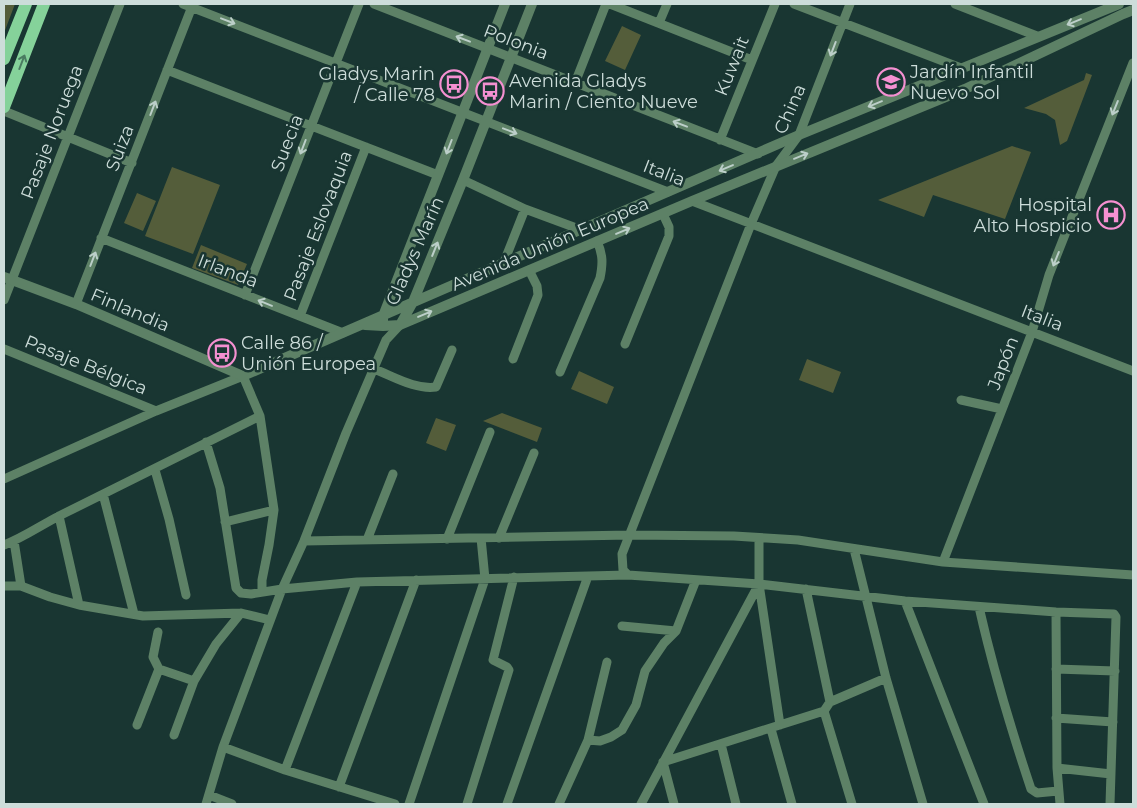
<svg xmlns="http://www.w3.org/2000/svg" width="1137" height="808" font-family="Montserrat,sans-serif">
<rect width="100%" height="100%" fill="#193632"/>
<path fill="#545d3a" d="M4 4H15L4 33Z
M622 26 641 35 625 70 605 61Z
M1086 73 1092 75 1067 141 1060 145 1055 120 1046 114 1024 108 1084 80Z
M1012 146 1031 152 1005 219 933 195 924 217 878 200Z
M172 167 220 185 193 254 145 236Z
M137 193 156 201 143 231 124 223Z
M201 245 247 264 238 285 192 268Z
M807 359 841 372 833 393 799 380Z
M579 371 614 387 607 404 571 389Z
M502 413 542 428 537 442 483 421Z
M436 418 456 425 446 451 426 443Z"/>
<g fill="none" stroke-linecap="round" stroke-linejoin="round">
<path stroke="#5d8166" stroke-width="9" d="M183 4 668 192
M374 4 758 154
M610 4 752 60
M794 4 961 68
M955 4 1037 36
M659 23 667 4
M167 70 438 175
M575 83 606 4
M4 111 132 163
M720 140 775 4
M463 180 525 209 579 229
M692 201 1133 371
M101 238 343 333
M504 262 525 209
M245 295 359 4
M4 300 120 4
M76 304 193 4
M300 316 366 147
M625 344 669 236V227L663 214
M4 349 156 411
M513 359 538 295 537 286 529 270
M374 369C393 376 415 390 436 387L452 350
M560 372 600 278C603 263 603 255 597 241
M961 400 1002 409
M206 442 220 488 236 588 241 593 251 594 282 589 357 582 628 575 759 584 905 601 1056 612 1114 614 1116 617 1110 804
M155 470 169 519 186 595
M4 479 156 411 243 376 260 416 274 510 225 522
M103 494 134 614
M59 516 79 605
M499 538 534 453
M759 538V584L780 725
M447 539 490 432
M367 540 393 474
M14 541 21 586
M304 541 630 535 734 536 798 540 943 562 1133 575
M4 545C25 537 44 523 65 513 130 481 195 448 260 416
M854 549 886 678 923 804
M943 562 1032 332 1049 275 1133 63
M628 575 623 570 622 554 751 224 776 166 799 135 850 4
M4 586H21L50 597 79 605 143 616 241 613 270 620
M806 589 830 702
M262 592V580L269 545 274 510
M905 601 984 804
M979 607C993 669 1011 729 1031 789L1037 793 1058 791
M1056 612 1057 768 1060 804
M622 626 676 631
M158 632 153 657 159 669 194 681
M1056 669 1115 671
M824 711 852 804
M1056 718 1113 722
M137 725 159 669
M771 729 792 804
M174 735 194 681 216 644 241 613
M588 740 600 741 611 737 622 730 636 705 645 671 664 643 676 631 696 580
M721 744 736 804
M223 747 285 770 395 804
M1057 768 1111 774
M285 770 357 582
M339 787 416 580
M209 795 232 804
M206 804 223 747 282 589 304 541 346 433 386 340 400 325
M409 804 485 579 481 538
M467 804 509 670 507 667 493 660 514 577
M507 804 588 576
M559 804 588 740 607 662
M641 804 759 584
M674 804 663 762 824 711 830 702 886 678"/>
<path stroke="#5d8166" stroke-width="10" d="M4 277 76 304 243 376 799 135 1119 4
M383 320V316L505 4
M365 325 383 326 400 325 692 201 965 89 1123 14 1133 10
M400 325 413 302 463 180 532 4"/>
<path stroke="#85d29a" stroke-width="12" d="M4 59 26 4
M4 107 44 4"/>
</g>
<defs><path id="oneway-shaft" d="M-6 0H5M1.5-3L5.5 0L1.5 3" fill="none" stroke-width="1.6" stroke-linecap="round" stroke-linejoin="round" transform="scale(1.25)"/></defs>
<g stroke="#bccfc9">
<use href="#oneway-shaft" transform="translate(228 21) rotate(21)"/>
<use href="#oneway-shaft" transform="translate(1074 22) rotate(158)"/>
<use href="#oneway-shaft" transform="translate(463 39) rotate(-159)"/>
<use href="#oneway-shaft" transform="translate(833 49) rotate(111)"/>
<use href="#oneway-shaft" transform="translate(875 104) rotate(158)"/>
<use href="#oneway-shaft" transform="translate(153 108) rotate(-69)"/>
<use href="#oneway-shaft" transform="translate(1115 108) rotate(112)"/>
<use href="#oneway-shaft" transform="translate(680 124) rotate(-159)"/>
<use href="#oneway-shaft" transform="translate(510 131) rotate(21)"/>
<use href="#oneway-shaft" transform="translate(303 147) rotate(111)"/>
<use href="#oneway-shaft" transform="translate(449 147) rotate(111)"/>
<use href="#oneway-shaft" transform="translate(801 156) rotate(-22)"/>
<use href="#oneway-shaft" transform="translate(726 168) rotate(157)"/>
<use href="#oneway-shaft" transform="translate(623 231) rotate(-23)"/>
<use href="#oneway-shaft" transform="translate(435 249) rotate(-68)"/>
<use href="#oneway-shaft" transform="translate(93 259) rotate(-69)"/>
<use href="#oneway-shaft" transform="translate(1056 259) rotate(112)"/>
<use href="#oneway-shaft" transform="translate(265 303) rotate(-158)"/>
<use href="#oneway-shaft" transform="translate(425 314) rotate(-23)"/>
</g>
<use stroke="#4a7c61" href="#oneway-shaft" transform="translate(22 62) rotate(-69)"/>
<defs>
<g id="school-ring" transform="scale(1.4375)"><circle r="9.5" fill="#193632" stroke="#f590d1" stroke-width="1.5"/><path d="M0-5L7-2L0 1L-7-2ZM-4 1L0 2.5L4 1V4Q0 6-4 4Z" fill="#f590d1"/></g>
<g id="bus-ring" transform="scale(1.4375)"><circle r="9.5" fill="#193632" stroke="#f590d1" stroke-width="1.5"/><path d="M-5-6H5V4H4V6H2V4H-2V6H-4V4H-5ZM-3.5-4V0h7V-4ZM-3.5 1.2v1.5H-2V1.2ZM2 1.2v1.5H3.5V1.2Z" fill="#f590d1"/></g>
<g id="hospital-ring" transform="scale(1.4375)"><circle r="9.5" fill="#193632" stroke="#f590d1" stroke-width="1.5"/><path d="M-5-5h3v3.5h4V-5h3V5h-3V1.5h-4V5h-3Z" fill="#f590d1"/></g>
</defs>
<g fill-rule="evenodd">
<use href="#school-ring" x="891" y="82"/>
<use href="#bus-ring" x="454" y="84"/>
<use href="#bus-ring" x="490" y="91"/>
<use href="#hospital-ring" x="1111" y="215"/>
<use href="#bus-ring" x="222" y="353"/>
</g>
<g text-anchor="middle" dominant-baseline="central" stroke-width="5" stroke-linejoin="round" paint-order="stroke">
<g font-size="18" fill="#cdddda" stroke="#193632">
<text transform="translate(516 42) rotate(21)">Polonia</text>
<text transform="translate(732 66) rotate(-68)">Kuwait</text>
<text transform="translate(790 109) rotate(-66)">China</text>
<text transform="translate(52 132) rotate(-69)">Pasaje Noruega</text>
<text transform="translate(287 143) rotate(-69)">Suecia</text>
<text transform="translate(120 148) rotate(-69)">Suiza</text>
<text transform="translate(664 173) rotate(21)">Italia</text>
<text transform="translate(318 226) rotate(-69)">Pasaje Eslovaquia</text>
<text transform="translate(550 244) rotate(-23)">Avenida Unión Europea</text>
<text transform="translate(415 251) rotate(-66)">Gladys Marín</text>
<text transform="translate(228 271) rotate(21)">Irlanda</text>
<text transform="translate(130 310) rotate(23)">Finlandia</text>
<text transform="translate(1042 318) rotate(21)">Italia</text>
<text transform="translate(1003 363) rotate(-69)">Japón</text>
<text transform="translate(86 365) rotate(22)">Pasaje Bélgica</text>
</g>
<g font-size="18" fill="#cdddda" stroke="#193632" text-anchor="start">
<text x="910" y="72">Jardín Infantil<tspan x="910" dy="21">Nuevo Sol</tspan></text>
<text x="435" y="74" text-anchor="end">Gladys Marin<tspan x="435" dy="21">/ Calle 78</tspan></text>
<text x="509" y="81">Avenida Gladys<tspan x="509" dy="21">Marin / Ciento Nueve</tspan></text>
<text x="1092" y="205" text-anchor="end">Hospital<tspan x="1092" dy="21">Alto Hospicio</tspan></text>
<text x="241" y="343">Calle 86 /<tspan x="241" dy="21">Unión Europea</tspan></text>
</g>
</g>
<rect width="1137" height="808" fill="none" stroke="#cdddda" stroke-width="10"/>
</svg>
